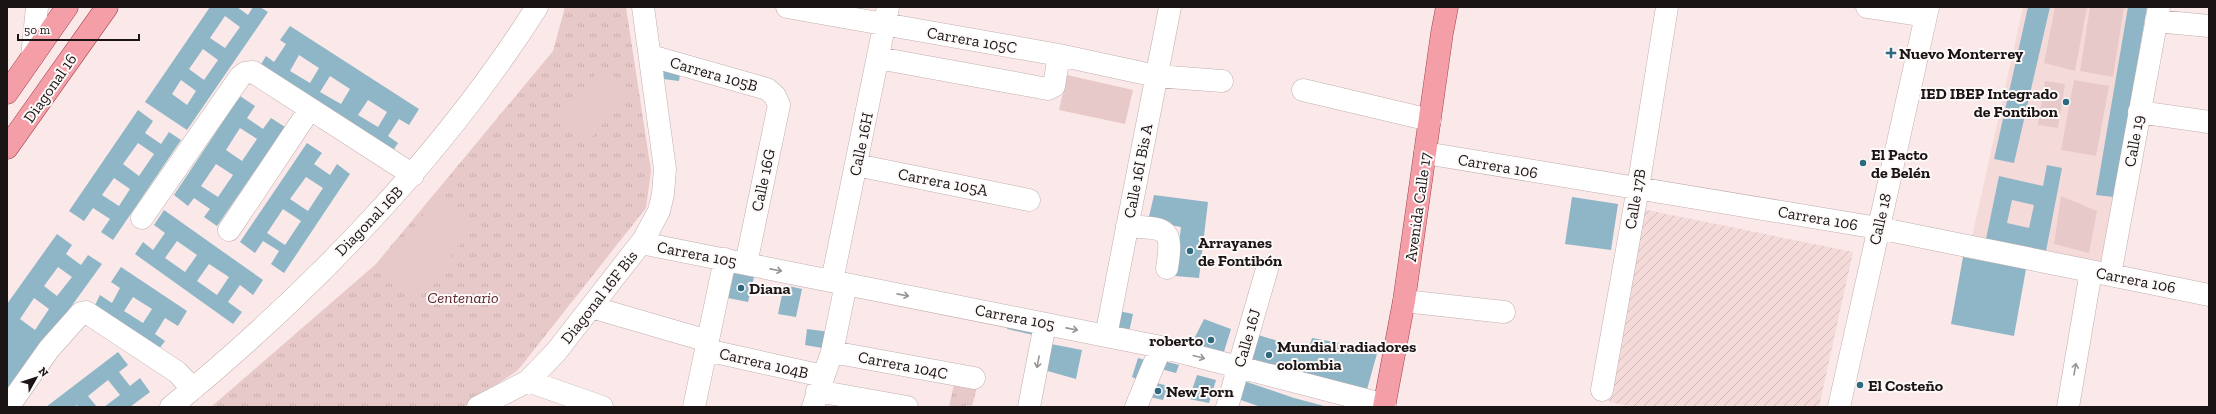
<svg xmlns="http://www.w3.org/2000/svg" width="2216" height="414" font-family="'Zilla Slab',serif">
<defs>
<pattern id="industrial-furrows" width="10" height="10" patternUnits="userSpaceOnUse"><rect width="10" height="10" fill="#f5dada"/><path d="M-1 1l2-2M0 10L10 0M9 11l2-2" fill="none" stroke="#d1baba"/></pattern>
<pattern id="grass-tufts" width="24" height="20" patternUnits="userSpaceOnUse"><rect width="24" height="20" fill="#e8c9c9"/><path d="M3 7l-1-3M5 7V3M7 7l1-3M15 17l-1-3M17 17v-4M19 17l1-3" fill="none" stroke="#c6acac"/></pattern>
</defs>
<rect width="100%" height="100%" fill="#fbe8e8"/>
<path fill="#f5dada" d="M2023 7H2147L2102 264 1972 237Z"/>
<path fill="url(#industrial-furrows)" d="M1642 209 1853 252 1819 407H1633L1609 402Z"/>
<path fill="url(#grass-tufts)" d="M565 7H626L651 171 646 208 518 370 463 407H211L376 264 553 51Z
M956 375 979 379 972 406 966 405V407H949Z"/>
<path fill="#e8c9c9" d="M2055 7H2087L2075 71 2044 63Z
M2090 7H2124L2113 77 2080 71Z
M602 66 631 90 589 141 561 117Z
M1067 75 1133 90 1125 124 1059 110Z
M2074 80 2109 86 2096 156 2061 150Z
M2045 81 2065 84 2058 128 2038 125Z
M2061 196 2097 211 2089 253 2054 244Z
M436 199 473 228 417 299 380 270Z"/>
<path fill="#8eb6c7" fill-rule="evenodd" d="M210 7H237L248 15 253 7H260L268 12 187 130 145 102ZM225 16 240 27 225 48 210 38ZM203 49 218 60 204 80 189 69ZM181 80 196 91 187 105 172 94Z
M2028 7H2050L2014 163 1994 159Z
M2128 7H2147L2114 197 2096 195Z
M290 26 419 109 409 125 399 119 388 136 398 143 389 157 257 71 266 56 274 62 286 44 280 40ZM299 55 319 68 310 83 290 71ZM330 76 350 89 341 104 320 92ZM368 100 387 112 378 127 358 115Z
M665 64 681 67 679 81 663 79Z
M240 96 255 106 247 118 263 129 271 118 285 127 217 226 204 217 210 209 194 198 188 206 174 195ZM240 128 257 139 242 161 226 150ZM216 164 233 175 218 197 201 186Z
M138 110 153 121 145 133 161 144 169 132 181 140 113 240 101 232 110 219 93 208 84 221 69 211ZM138 143 154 154 139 176 123 164ZM114 178 130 189 119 206 102 195Z
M307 143 322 153 314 164 330 175 337 164 350 174 284 273 271 264 279 251 263 241 255 253 240 242ZM306 177 323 188 308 211 290 199ZM283 209 301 221 285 245 267 233Z
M2047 165 2062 168 2046 251 1986 239 1999 176 2043 186ZM2012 200 2034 205 2029 228 2007 223Z
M1154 195 1208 202 1199 278 1175 276 1181 227 1148 221Z
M1572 197 1618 204 1611 250 1565 244Z
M164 210 263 280 253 295 240 285 228 302 242 312 233 324 135 254 143 242 153 250 165 233 154 225ZM177 241 197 255 185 272 165 258ZM209 264 229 277 217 295 197 281Z
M57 234 72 245 66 254 81 265 88 255 102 264 7 395V304ZM58 267 72 277 57 296 44 286ZM34 298 49 309 35 330 20 319Z
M1963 257 2026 269 2014 336 1951 324Z
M121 267 187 311 178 326 165 318 155 334 165 341 156 353 93 309 100 295 112 303 120 288 111 282ZM133 297 152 309 143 323 124 311Z
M734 273 754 277 748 302 728 298Z
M784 285 802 289 796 317 778 314Z
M1114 310 1133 314 1129 332 1110 328Z
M1204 319 1231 329 1222 358 1188 351Z
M1009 320 1034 326 1033 335 1007 329Z
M807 329 830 332 828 349 805 345Z
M1255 334 1308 350 1312 338 1378 350 1366 393 1248 364Z
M1051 344 1082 350 1076 379 1044 370Z
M118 352 128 365 119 372 130 386 140 378 150 392 130 407H104L120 395 108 380 88 396 97 407H78L77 405 74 407H46Z
M1138 358 1148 361 1141 381 1132 377Z
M1160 360 1179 365 1176 373 1157 368Z
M1197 375 1216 380 1209 403 1189 399Z
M1241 380 1294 398 1328 407H1261L1235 398Z
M1153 382 1168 386 1163 400 1150 397Z"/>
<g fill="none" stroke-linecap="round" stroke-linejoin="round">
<g stroke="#c1afb0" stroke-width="23">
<path id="minor" d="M787 7 1059 55 1156 76 1222 81
M1867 7 1926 16
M2156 21 2209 26
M651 56 767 89 775 96 779 105 746 264
M32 57 37 7
M878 58 1048 89 1054 86 1059 55
M1303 90 1430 120
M2139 112 2209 122
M1425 153 1878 228 2209 295
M856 165 1029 200
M142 218 240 77 245 73 253 72 413 175
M1127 226C1165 229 1174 225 1167 268
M229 230 310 109
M641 243 1161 347 1385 405
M2110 275 2159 7
M832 281 888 7
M1404 301 1504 312
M591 307 708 341
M1106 336 1170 7
M706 350 823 376
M832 352 974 378
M528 381 602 407
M1602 390 1638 188 1667 7
M817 391 907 407
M8 407 49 349 81 313 86 312 177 372 193 389
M171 407C309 294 441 158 537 7
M478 407 528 381 556 352 644 239 659 211 663 194 665 169 643 7
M694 407 725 259
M813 407 832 352 846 284
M1029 407 1045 324
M1136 407 1161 347
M1227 407 1267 269
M1839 407 1928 7
M2068 407 2091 271"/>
</g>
<g stroke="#a2434e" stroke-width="23">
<path id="major" d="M7 93 67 7
M7 148 107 7
M1384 407 1404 301 1442 33 1447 7"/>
</g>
<use href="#minor" stroke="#fff" stroke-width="22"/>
<use href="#major" stroke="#f49ea7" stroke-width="22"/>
</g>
<defs><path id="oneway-shaft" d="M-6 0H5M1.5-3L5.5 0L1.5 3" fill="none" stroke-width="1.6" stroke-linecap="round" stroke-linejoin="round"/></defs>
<g stroke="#989595">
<use href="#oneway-shaft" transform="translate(776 270) rotate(11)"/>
<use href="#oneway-shaft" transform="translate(903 295) rotate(11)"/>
<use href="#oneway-shaft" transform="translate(1072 329) rotate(11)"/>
<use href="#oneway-shaft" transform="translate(1199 357) rotate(15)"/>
<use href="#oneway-shaft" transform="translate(1038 362) rotate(101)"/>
<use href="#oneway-shaft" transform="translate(2075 369) rotate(-80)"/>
</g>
<g fill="#2d6a80" stroke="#fdf9f9" stroke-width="1.5">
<path d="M1889 47h4v4h4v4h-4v4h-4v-4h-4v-4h4z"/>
<circle cx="2066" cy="102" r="4"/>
<circle cx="1863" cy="163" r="4"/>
<circle cx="1190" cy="251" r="4"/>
<circle cx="741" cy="288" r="4"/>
<circle cx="1211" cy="340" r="4"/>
<circle cx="1269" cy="355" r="4"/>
<circle cx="1860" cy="385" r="4"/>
<circle cx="1158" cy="391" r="4"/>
</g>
<g text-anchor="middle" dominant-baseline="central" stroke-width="4" stroke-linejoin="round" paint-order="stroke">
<g font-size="16" fill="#1a1414" stroke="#fdf9f9">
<text transform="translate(972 40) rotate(10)">Carrera 105C</text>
<text transform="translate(714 74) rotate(16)">Carrera 105B</text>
<text transform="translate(50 88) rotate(-55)">Diagonal 16</text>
<text transform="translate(2134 141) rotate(-80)">Calle 19</text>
<text transform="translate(861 144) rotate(-78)">Calle 16H</text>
<text transform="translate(1498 166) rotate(10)">Carrera 106</text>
<text transform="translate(1138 171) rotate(-79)">Calle 16I Bis A</text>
<text transform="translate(763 180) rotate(-78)">Calle 16G</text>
<text transform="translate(943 182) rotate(11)">Carrera 105A</text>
<text transform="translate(1635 199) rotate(-80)">Calle 17B</text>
<text transform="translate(1418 207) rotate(-82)">Avenida Calle 17</text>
<text transform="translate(1818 218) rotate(10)">Carrera 106</text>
<text transform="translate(1880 219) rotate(-77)">Calle 18</text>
<text transform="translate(369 221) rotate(-46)">Diagonal 16B</text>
<text transform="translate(697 254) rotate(11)">Carrera 105</text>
<text transform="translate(2136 280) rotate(11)">Carrera 106</text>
<text transform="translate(599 297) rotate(-52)">Diagonal 16F Bis</text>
<text transform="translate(1015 317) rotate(11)">Carrera 105</text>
<text transform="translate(1247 338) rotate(-74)">Calle 16J</text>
<text transform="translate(764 363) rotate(13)">Carrera 104B</text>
<text transform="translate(903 365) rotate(11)">Carrera 104C</text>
</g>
<g font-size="16" font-weight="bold" fill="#1a1414" stroke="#fdf9f9" text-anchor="start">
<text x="1899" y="53">Nuevo Monterrey</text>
<text x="2058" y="93" text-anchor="end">IED IBEP Integrado<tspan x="2058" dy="18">de Fontibon</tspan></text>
<text x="1871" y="154">El Pacto<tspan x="1871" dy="18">de Belén</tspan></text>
<text x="1198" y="242">Arrayanes<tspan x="1198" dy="18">de Fontibón</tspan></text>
<text x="749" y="288">Diana</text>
<text x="1203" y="340" text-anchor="end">roberto</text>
<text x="1277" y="346">Mundial radiadores<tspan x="1277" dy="18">colombia</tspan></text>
<text x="1868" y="385">El Costeño</text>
<text x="1166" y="391">New Forn</text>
</g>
<g font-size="16" font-style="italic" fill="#5c262b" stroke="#fdf9f9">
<text x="463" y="297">Centenario</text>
</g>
</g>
<rect width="2216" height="414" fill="none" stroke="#1a1414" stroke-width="16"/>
<g transform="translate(36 378) rotate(51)" stroke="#fdf9f9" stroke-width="3" paint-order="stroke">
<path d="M0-3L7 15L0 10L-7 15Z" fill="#1a1414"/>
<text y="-6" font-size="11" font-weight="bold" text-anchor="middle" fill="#1a1414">N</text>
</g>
<path d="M18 34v6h121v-6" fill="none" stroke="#1a1414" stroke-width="2"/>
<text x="24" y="34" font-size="12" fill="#1a1414" stroke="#fdf9f9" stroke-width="3" paint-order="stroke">50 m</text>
</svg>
